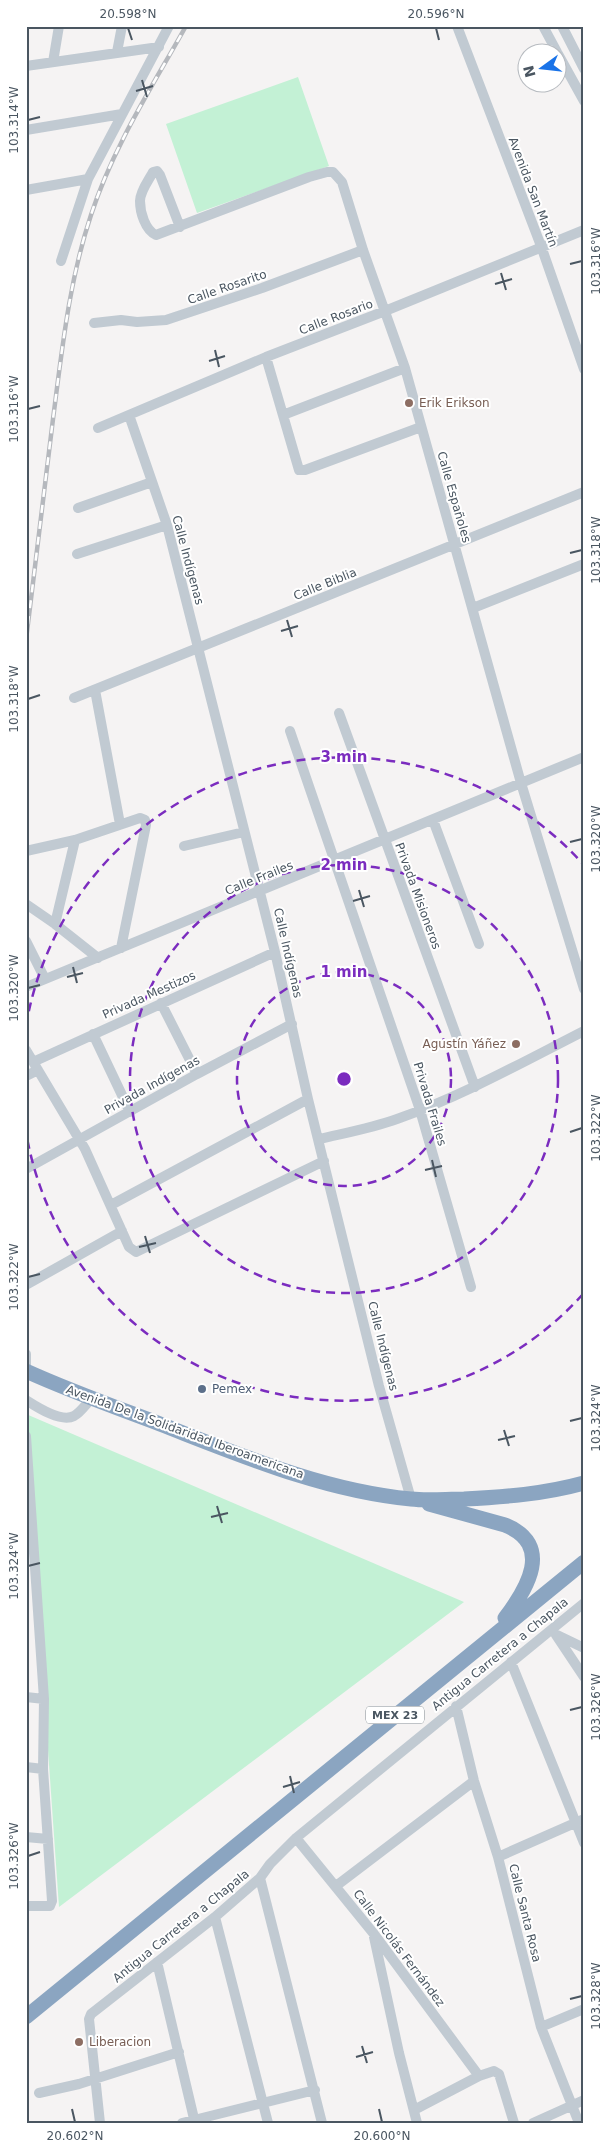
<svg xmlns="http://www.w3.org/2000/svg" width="610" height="2149" font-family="'DejaVu Sans',sans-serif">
<rect width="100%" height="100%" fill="#f5f3f3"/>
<path fill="#c3f1d5" d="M298 77 329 166 197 213 166 124Z
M26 1414 464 1602 59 1907 26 1435Z"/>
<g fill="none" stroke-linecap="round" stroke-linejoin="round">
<path stroke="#c1cad2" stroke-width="10" d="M457 26 541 246 584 369
M543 26 557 52
M562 26 584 69
M117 52 122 26
M558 54 584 101
M53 62 59 26
M26 66 159 47
M26 130 122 114
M26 190 88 179
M180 227 160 175 157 171 153 172C149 180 140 191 140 201 140 212 145 230 156 235L309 177 327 172H333L342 182 363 250 405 368 521 783 584 989
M61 261 88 179 169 26
M94 323 121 320 137 322 166 320 262 288 363 250
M266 357 299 470H305L421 427
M129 415 167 525 275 952 308 1099 379 1386 411 1499
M283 415 405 368
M98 428 266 357 385 311 584 230
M78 508 152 482
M77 554 167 525
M473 608 584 564
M95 690 120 824
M74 698 584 492
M339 713 475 1087
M290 731 420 1110 471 1287
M433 820 479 944
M184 846 244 832
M26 851 75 840 140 818 145 820 146 825 121 948
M26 904 55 924 98 958
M55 924 75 840
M26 941 45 979
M26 987 584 757
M161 1003 197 1074
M93 1034 130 1112
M26 1050 85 1149 129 1247 136 1252 324 1161
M33 1062 275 952
M26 1076 38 1070
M320 1139C345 1133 372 1128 397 1119 462 1096 523 1062 584 1031
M26 1169 197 1074 292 1024
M111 1205 308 1099
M26 1285 122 1231
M26 1354V1369
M26 1400C37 1407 61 1423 74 1416 81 1412 86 1404 91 1399
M26 1436 44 1699 43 1769 52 1901 50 1906H26
M556 1635 584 1677
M557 1635 584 1648
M511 1662 584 1843
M26 1697 44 1699
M456 1706 474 1781 498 1857 541 2027 579 2123
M26 1767 43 1769
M26 1837 48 1839
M296 1838 374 1934 479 2076
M498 1857 584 1819
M260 1878 322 2123
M336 1886 474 1781
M215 1917 268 2123
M374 1937 399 2053 417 2123
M157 1962 195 2123
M541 2027 584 2009
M39 2093 79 2084 179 2052
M414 2110 479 2076 494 2071 499 2074 514 2123
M100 2123 89 2019 91 2014 215 1917 260 1878 270 1864 296 1838 584 1603
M182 2123 315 2090
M533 2123 584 2100"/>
<path stroke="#8ba5c1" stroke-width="15" d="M26 1371C70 1391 115 1407 160 1424 240 1455 324 1491 411 1499 428 1501 446 1499 464 1499 505 1497 544 1494 584 1483
M429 1504 505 1525C554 1545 527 1589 505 1618
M26 2017 584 1562"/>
<g stroke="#b5b8bd" stroke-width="4.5">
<path id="rail" d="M26 640C35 566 44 492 53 419 62 350 69 281 91 215 113 147 152 87 186 26"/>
</g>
<use href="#rail" stroke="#fff" stroke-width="2.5" stroke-dasharray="8" stroke-linecap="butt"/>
</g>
<path fill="none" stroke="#4a5661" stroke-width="2" d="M128 28 132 40M436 28 439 40M142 80 147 97M136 91 153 86M28 120 40 117M570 264 582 261M501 273 506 290M495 284 512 279M215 350 219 367M209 361 225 356M28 409 40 406M570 553 582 550M287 620 292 637M281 631 298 626M28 699 40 695M570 842 582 839M359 890 364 907M353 901 370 896M73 967 77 983M67 977 83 973M28 988 40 985M570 1132 582 1128M432 1160 436 1177M425 1170 442 1166M145 1236 150 1253M139 1247 156 1243M28 1277 40 1274M570 1421 582 1418M504 1430 509 1446M498 1440 515 1436M217 1506 222 1523M211 1517 228 1513M28 1566 40 1563M570 1710 582 1707M290 1776 294 1793M283 1787 300 1782M28 1856 40 1852M570 1999 582 1996M362 2046 367 2063M356 2057 373 2052M72 2109 75 2122M379 2109 382 2122"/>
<g fill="none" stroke="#7b2cbf" stroke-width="2.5" stroke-dasharray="9 6">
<circle cx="344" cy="1079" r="107"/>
<circle cx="344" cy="1079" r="214"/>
<path d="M583 1294A322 322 0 0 1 26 1132M26 1026A322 322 0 0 1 583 864"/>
</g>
<g fill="#8d6e63" stroke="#fff" stroke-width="2">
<circle cx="409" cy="403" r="5"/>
<circle cx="516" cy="1044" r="5"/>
<circle cx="79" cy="2042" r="5"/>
</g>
<circle fill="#5c6f8a" stroke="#fff" stroke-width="2" cx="202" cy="1389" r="5"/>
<g text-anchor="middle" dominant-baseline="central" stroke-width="4" stroke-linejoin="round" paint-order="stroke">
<rect fill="#fff" stroke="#808990" stroke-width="1" x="366" y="1706.5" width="58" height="17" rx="4"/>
<g font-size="11" font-weight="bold" fill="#4a5661">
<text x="395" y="1715">MEX 23</text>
</g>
<g font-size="12" fill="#4a5661" stroke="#fff">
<text transform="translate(533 192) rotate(69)">Avenida San Martín</text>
<text transform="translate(227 287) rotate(-19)">Calle Rosarito</text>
<text transform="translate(336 317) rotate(-21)">Calle Rosario</text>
<text transform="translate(454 497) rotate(74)">Calle Españoles</text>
<text transform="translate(188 560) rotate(75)">Calle Indígenas</text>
<text transform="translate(325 584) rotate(-22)">Calle Biblia</text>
<text transform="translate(259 878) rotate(-22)">Calle Frailes</text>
<text transform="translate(418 896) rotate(70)">Privada Misioneros</text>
<text transform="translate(288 953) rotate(77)">Calle Indígenas</text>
<text transform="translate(149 995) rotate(-24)">Privada Mestizos</text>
<text transform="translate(152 1085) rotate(-29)">Privada Indígenas</text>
<text transform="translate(430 1104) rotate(73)">Privada Frailes</text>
<text transform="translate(383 1346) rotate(76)">Calle Indígenas</text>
<text transform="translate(185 1432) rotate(20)">Avenida De la Solidaridad Iberoamericana</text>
<text transform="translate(500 1654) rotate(-39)">Antigua Carretera a Chapala</text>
<text transform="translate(525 1913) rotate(76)">Calle Santa Rosa</text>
<text transform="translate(181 1926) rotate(-39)">Antigua Carretera a Chapala</text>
<text transform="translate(399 1948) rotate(53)">Calle Nicolás Fernández</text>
</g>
<g font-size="12" fill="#785e54" stroke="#fff" text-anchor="start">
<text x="419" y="403">Erik Erikson</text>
<text x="506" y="1044" text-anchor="end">Agustín Yáñez</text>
<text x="89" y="2042">Liberacion</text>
</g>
<g font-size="12" fill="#4e5e75" stroke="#fff" text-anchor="start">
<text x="212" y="1389">Pemex</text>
</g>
</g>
<circle cx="344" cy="1079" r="8" fill="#7b2cbf" stroke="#fff" stroke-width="2.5"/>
<g font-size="15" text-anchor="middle" font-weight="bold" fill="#7b2cbf" stroke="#fff" stroke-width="4" stroke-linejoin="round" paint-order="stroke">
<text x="344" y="762">3 min</text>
<text x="344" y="870">2 min</text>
<text x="344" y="977">1 min</text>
</g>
<rect width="610" height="2149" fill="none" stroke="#ffffff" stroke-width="55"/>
<g transform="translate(542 68) rotate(255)"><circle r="24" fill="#ffffff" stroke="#b7bbc0"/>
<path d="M0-4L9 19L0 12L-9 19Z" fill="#1a73e8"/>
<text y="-8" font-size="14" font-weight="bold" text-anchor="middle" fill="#4a5661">N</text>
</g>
<rect x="28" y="28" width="554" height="2094" fill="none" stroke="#4a5661" stroke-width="2"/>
<g font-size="12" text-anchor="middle" fill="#4a5661">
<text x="128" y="18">20.598°N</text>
<text x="436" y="18">20.596°N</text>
<text transform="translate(14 120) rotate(-90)" y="4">103.314°W</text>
<text transform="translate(596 261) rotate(-90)" y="4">103.316°W</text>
<text transform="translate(14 409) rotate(-90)" y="4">103.316°W</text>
<text transform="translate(596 550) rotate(-90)" y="4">103.318°W</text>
<text transform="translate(14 699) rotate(-90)" y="4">103.318°W</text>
<text transform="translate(596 839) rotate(-90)" y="4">103.320°W</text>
<text transform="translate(14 988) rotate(-90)" y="4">103.320°W</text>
<text transform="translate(596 1128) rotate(-90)" y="4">103.322°W</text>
<text transform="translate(14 1277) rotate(-90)" y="4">103.322°W</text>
<text transform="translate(596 1418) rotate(-90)" y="4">103.324°W</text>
<text transform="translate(14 1566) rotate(-90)" y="4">103.324°W</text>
<text transform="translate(596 1707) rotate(-90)" y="4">103.326°W</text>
<text transform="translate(14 1856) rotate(-90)" y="4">103.326°W</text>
<text transform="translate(596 1996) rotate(-90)" y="4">103.328°W</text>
<text x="75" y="2140">20.602°N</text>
<text x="382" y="2140">20.600°N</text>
</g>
</svg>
